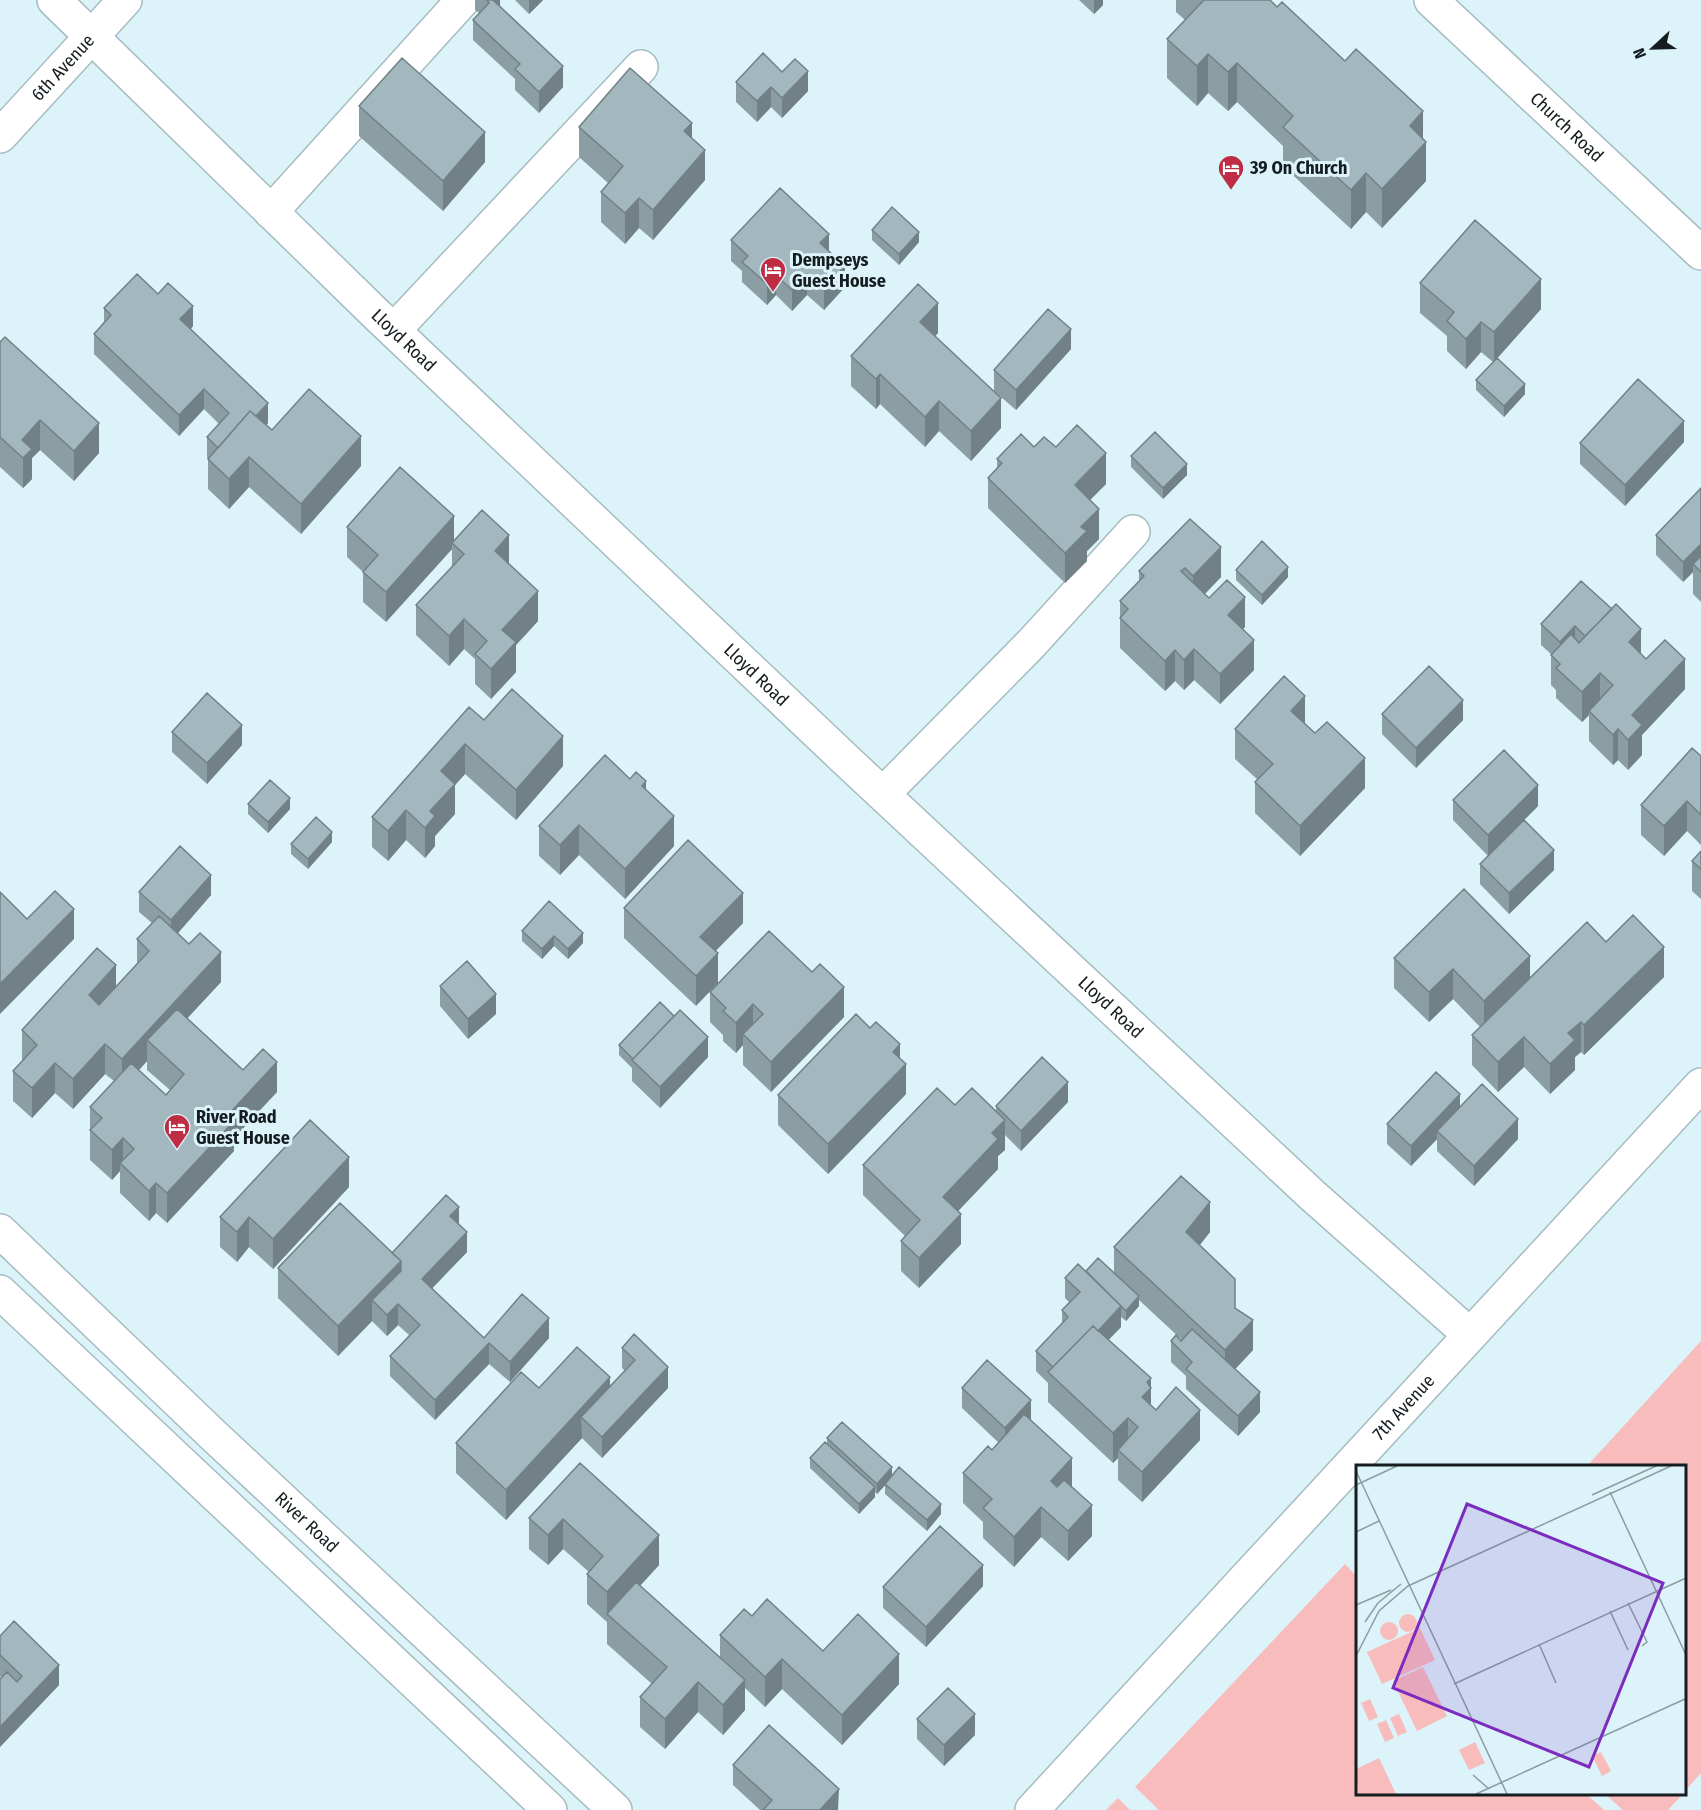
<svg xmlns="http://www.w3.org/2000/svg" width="1701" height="1810" font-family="'Fira Sans Condensed',sans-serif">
<rect width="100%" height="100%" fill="#dcf3f9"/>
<path fill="#f9bcbc" d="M1701 1341V1773L1685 1791 1684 1466H1587Z
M1345 1564 1357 1577 1358 1794H1586L1604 1810H1159L1135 1787Z
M1605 1794H1683L1668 1810H1623Z
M1118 1798 1130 1810H1106Z"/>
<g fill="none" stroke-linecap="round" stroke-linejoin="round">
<g stroke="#a6bcc2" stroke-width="36">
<g id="minor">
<path id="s1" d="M54 0 376 314 847 761 1312 1195 1470 1335"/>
<path id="s2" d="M1431 0 1701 253"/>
<path id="s3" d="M0 136 125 0"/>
<path d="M271 212 463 0"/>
<path d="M394 330 641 67"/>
<path d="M883 794 1031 644 1133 532"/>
<path id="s4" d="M1032 1810 1701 1085"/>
</g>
</g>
<g stroke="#a6bcc2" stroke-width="36">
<g id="major">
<path id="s5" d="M0 1231 212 1434 615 1810"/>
<path d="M0 1292 550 1810"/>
</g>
</g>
<use href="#minor" stroke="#fff" stroke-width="33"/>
<use href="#major" stroke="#fff" stroke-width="33"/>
</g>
<path fill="#8b9ea3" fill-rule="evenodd" d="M475 0H500V7L563 87 539 113 515 90V79L473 40V20L479 13 475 10Z
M515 0H543L529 14Z
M1079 0H1103V5L1094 14Z
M1176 0H1270L1423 139 1426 181 1382 228 1366 212 1351 229 1283 166V146L1237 102 1228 111 1208 93 1197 106 1167 78V39L1185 20 1176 12Z
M782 72 808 91 782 118 771 107 757 122 736 102V82Z
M359 106 485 162 443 211 359 136Z
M579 127 692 138 705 180 653 240 639 228 625 244 601 222V192L608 183 579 157Z
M872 230 919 242 899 265 872 240Z
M731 240 829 252 845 287 824 310 807 295 792 311 776 295 767 305 742 282V271L731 261Z
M1420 283 1541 309 1497 358 1525 394 1504 417 1476 390V380L1493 362 1481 352 1466 369 1447 351V336L1420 313Z
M158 294 193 326 191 329 268 423 266 425 272 430 361 466 301 534 249 487 229 509 208 489V459L207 457V437L219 424 204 409 179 436 94 354V334L104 322V308Z
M938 333 935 336 1001 428 971 461 939 431 925 447 880 404 876 409 851 386V356Z
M0 342 99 453 74 481 40 450 32 458V479L23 488 0 467Z
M1071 349 1016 410 994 391V370Z
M1684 442 1625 506 1580 464V443Z
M1034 447H1056L1106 484 1090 500 1099 539 1087 551V561L1065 583 988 508V478L997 468V459Z
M1131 456 1187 475 1163 499 1131 467Z
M1701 488V602L1693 594V572L1683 582 1656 555V535Z
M1190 519 1221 577 1205 594 1245 627 1243 629 1254 670 1220 704 1194 680 1184 690 1175 681 1165 691 1120 648V601L1139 581V571Z
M347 527 454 540 509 564 538 621 516 645V672L491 699 475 684V659L464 649 449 666 416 635V605L452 567V549L386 622 363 602V572L347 557Z
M1236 570 1288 577 1262 605 1236 580Z
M1581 581 1641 655 1685 689 1642 735V755L1628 770 1618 760 1613 765 1589 741V715L1582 722 1556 698V690L1551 685V654L1541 645V624Z
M1382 714 1463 720 1416 768 1382 734Z
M484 720 563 766 516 820 465 774 455 785V814L435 836V846L425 858 406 840 388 861 372 847V817Z
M1305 724 1365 788 1300 856 1255 813V782L1258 780 1235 759V729Z
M172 732 242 745 207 784 172 752Z
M1701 756V845L1687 831 1664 856 1641 835V805Z
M630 779 646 790 674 846 625 899 579 855 560 875 539 856V826Z
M1453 800 1538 806 1524 820 1554 870 1509 914 1480 884V864L1488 856 1453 820Z
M248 804 290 809 268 833 248 814Z
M332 842 308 869 291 854V844Z
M1701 851V899L1692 891V861Z
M139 892 211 895 178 933 221 982 187 1018 243 1070 277 1092 234 1138V1151L167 1223 156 1213 149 1221 120 1193V1171L112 1180 90 1160V1107L114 1081 105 1074 73 1109 55 1093 32 1118 13 1101V1071L23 1061 22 1060V1030L116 986 137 964V939L152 923 139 912ZM147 1061V1070L170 1090 166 1095 139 1070Z
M624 908 743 923 715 951 696 1006 624 938Z
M522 931 583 933V943L568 959 554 946 542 959 522 941Z
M1606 942 1664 977 1584 1055 1581 1052 1575 1057V1070L1550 1094 1524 1067 1498 1092 1472 1065V1035L1480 1027 1453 999 1429 1022 1394 988V958L1530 978Z
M440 986 496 1014 468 1039 440 1006Z
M710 992 844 1017 771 1092 743 1065V1045L736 1053 723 1041V1035L710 1022Z
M619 1045 708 1057 660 1108 632 1081V1068L619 1055Z
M900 1058 906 1094 828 1174 778 1125V1095Z
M1068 1102 1021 1151 1005 1135V1150L998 1156V1169L958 1211 961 1244 919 1288 901 1271V1241L905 1236 863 1195V1165L955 1105 996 1111V1106Z
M1460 1107 1518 1139 1474 1186 1437 1151V1139L1411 1166 1387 1144V1124Z
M349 1187 273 1269 249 1247 237 1262 220 1247V1217Z
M459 1224 467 1252 432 1288 484 1338H549L510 1382 489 1364 435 1420 390 1376V1356L409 1335 398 1325 387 1336 372 1321 338 1356 278 1298V1268L392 1253Z
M1210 1232 1200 1245 1235 1308 1253 1350 1235 1369 1260 1412 1238 1436 1186 1389V1376L1171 1362V1341L1182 1340 1139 1300V1306L1126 1321 1121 1317V1327L1108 1340 1151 1387V1406L1156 1410 1200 1440 1142 1502 1118 1480V1458L1113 1463 1048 1402V1383L1036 1371V1351L1062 1324V1310L1069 1302 1065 1298V1278L1086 1271 1114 1272V1247Z
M622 1348 668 1388 602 1458 582 1438 506 1520 456 1473V1443L539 1388 610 1387 625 1371 622 1368Z
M962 1388 1031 1420 1072 1487 1092 1536 1068 1561 1041 1537 1014 1567 983 1538V1522L963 1503V1473L992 1450 999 1443 962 1408Z
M827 1438 892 1476 941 1514 927 1531 885 1494V1485L877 1494 875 1492V1497L859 1514 810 1468V1458L827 1444Z
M580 1463 659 1565 640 1586 720 1657V1635L752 1616 823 1651 899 1684 842 1745 782 1689 765 1707 745 1688V1710L723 1735 698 1712 665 1749 640 1727V1697L652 1684 607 1644V1621V1622L587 1604V1574L589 1572 563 1549 548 1565 529 1549V1518Z
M983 1586 926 1647 883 1608V1587Z
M0 1636 59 1685 0 1747V1679L1 1677 0 1676Z
M917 1719 975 1735 944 1766 917 1739Z
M733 1765 839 1809 760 1810 733 1785Z"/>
<path fill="#718185" d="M492 0H500V11Z
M529 0H543L529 14Z
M1094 0H1103V5L1094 14Z
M1208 54V93L1197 106V66Z
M1237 63V102L1228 111V72Z
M563 66V87L539 113V92Z
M808 71V91L782 118V98Z
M771 87V107L757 122V101Z
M1423 111V145L1426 142V181L1382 228V189L1410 126Z
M692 123V153L684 131Z
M485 132V162L443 211V181Z
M705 150V180L653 240V210Z
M1366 173V212L1351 229V190Z
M639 198V228L625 244V213Z
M919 232V242L899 265V254Z
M829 234V254L820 243Z
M845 266V287L824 310V290Z
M807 274V295L792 311V290Z
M776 275V295L767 305V284Z
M1541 279V309L1494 362V332Z
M938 303V333L920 352V322Z
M193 306V326L180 339V319Z
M1481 322V352L1466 369V339Z
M1071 329V349L1016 410V390Z
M880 374V404L876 409V379Z
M1525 384V394L1504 417V406Z
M204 389V409L179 436V415Z
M1001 398V428L971 461V431Z
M939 401V431L925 447V417Z
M268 403V423L223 473V452Z
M40 420V450L32 458V479L23 488V458L22 440Z
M1684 421V442L1625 506V485Z
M99 423V453L74 481V451Z
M361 436V466L301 534V504Z
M1106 453V484L1075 515V485Z
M249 457V487L229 509V479Z
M1187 464V475L1163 499V488Z
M1099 509V539L1087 551V561L1065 583V553L1081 527Z
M454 516V545L452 543V549L386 622V592Z
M509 535V565L495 551Z
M1701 544V564H1693V572L1683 582V562Z
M1221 547V577L1193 606V576Z
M1288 567V577L1262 605V595Z
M538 591V621L516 645V672L491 699V669L502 630Z
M1245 597V627L1228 645V615Z
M464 619V649L449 666V636Z
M1575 626V647L1560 663V642Z
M1641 629V659L1629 642Z
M1254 640V670L1220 704V674Z
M1194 649V680L1184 690V660Z
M1175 650V681L1165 691V661Z
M1685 659V689L1642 735V755L1628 770V740L1632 715Z
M1600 673V703L1589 711V715L1582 722V692Z
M1305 696V726L1291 711Z
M1463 700V720L1416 768V748Z
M242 725V745L207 784V763Z
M1618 729V760L1613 765V735Z
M563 736V766L516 820V790Z
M465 744V774L455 785V814L435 836V846L425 858V828L441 771Z
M1365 758V788L1300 856V826Z
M646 781V811L642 786Z
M1538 785V806L1488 856V835Z
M290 798V809L268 833V822Z
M1687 801V831L1664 856V826Z
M406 810V840L388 861V831Z
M674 816V846L625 899V869Z
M579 825V855L560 875V845Z
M332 832V842L308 869V859Z
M1554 850V870L1509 914V893Z
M211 875V895L171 941V920Z
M743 893V923L700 967V937Z
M74 909V939L0 1014V984Z
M583 933V943L568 959V949Z
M554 936V946L542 959V949Z
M1664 947V977L1584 1055V1025Z
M221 952V982L158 1050 147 1040V1061L122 1089V1059Z
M718 953V983L696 1006V976Z
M1530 956V986L1484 1031V1001Z
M116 965V995L89 1025V995Z
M1453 969V999L1429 1022V992Z
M844 987V1017L771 1092V1062Z
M496 994V1014L468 1039V1019Z
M753 1004V1034H743V1045L736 1053V1023Z
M1581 1022V1052L1575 1057V1070L1550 1094V1064L1568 1033Z
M708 1037V1057L660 1108V1087Z
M1524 1037V1067L1498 1092V1062Z
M105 1044V1074L73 1109V1079Z
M900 1044V1070L906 1064V1094L828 1174V1144L893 1052Z
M277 1062V1092L234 1138V1151L167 1223V1193L228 1115Z
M55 1063V1093L32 1118V1088Z
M1068 1082V1102L1021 1151V1131Z
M1460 1094V1114L1437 1131V1139L1411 1166V1146Z
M1518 1119V1139L1474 1186V1166Z
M1005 1120V1150L998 1156V1169L943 1227V1197L992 1133Z
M123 1138V1166L120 1163V1171L112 1180V1150Z
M349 1157V1187L273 1269V1239Z
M156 1183V1213L149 1221V1191Z
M1210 1202V1232L1186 1262V1232Z
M459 1207V1227L450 1216Z
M961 1214V1244L919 1288V1258Z
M249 1217V1247L237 1262V1232Z
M467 1232V1252L422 1299V1279Z
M401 1261V1291L372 1300V1321L338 1356V1326Z
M1139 1296V1306L1126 1321V1311Z
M398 1304V1325L387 1336V1315Z
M1121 1306V1327L1064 1386 1058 1372Z
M549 1318V1338L510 1382V1362Z
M1253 1320V1350L1225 1380V1350Z
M489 1343V1364L435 1420V1400Z
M668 1367V1388L602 1458V1437Z
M610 1377V1407L581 1417 582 1438 506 1520V1490Z
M1151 1378V1418L1142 1397 1147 1382Z
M1260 1392V1412L1238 1436V1416Z
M1031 1400V1420L1005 1448V1428Z
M1200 1410V1440L1142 1502V1472Z
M1128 1418V1448L1118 1450V1458L1113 1463V1433Z
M1072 1458V1488L1051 1511V1481Z
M892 1467V1478L877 1494V1484Z
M875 1487V1497L859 1514V1504Z
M941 1504V1514L927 1531V1520Z
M1092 1505V1536L1068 1561V1531Z
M1041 1507V1537L1014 1567V1537Z
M563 1519V1549L548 1565V1535Z
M659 1535V1565L611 1617 607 1614V1622V1592Z
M983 1565V1586L926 1647V1627Z
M899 1654V1684L842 1745V1715Z
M782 1659V1689L765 1707V1677Z
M59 1665V1685L0 1747V1727Z
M745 1680V1710L723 1735V1705Z
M698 1682V1712L665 1749V1719Z
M975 1714V1735L944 1766V1745Z
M839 1789 838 1810H820Z"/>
<path fill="#a2b8be" stroke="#718185" stroke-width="1.5" d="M487 0H493L563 66 539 92 515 69 520 64 473 20 489 3Z
M1204 0H1270L1277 7 1282 2 1345 61 1356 49 1423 111 1410 126 1426 142 1382 189 1366 173 1351 190 1283 127 1293 116 1237 63 1228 72 1208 54 1197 66 1167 39Z
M763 53 782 72 795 59 808 71 782 98 771 87 757 101 736 82Z
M402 58 485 132 443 181 359 106Z
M630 68 692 123 684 131 705 150 653 210 639 198 625 213 601 192 623 166 579 127Z
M780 188 829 234 820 243 845 266 824 290 807 274 792 290 776 275 767 284 742 262 748 256 731 240Z
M892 207 919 232 899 254 872 230Z
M1475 220 1541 279 1494 332 1481 322 1466 339 1447 321 1454 312 1420 283Z
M137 274 158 294 168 283 193 306 180 319 268 403 256 416 250 411 218 448 207 437 229 413 204 389 179 415 94 334 111 315 104 308Z
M918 284 938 303 920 322 1001 398 971 431 939 401 925 417 880 374 876 379 851 356Z
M1048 309 1071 329 1016 390 994 370Z
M5 337 99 423 74 451 40 420 22 440 32 449 23 458 0 437V342Z
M1497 358 1525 384 1504 406 1476 380Z
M1638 379 1684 421 1625 485 1580 443Z
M309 389 361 436 301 504 249 457 229 479 208 459 250 411 272 430Z
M1077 425 1106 453 1075 485 1099 509 1081 527 1087 531 1065 553 988 478 1002 463 997 459 1021 434 1034 447 1044 437 1056 447Z
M1155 432 1187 464 1163 488 1131 456Z
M400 467 454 516 386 592 363 572 378 555 347 527Z
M1701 488V544L1683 562 1656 535Z
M482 510 509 535 495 551 538 591 502 630 516 642 491 669 475 654 487 641 464 619 449 636 416 605 464 554 452 543Z
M1190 519 1221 547 1193 576 1185 568 1181 571 1209 598 1227 580 1245 597 1228 615 1254 640 1220 674 1194 649 1184 660 1175 650 1165 661 1120 618 1128 609 1120 601 1144 576 1139 571Z
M1262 541 1288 567 1262 595 1236 570Z
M1701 556V572L1693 564Z
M1581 581 1612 609 1585 636 1575 626 1560 642 1541 624Z
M1616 604 1641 629 1629 642 1646 659 1665 640 1685 659 1632 715 1642 725 1628 740 1618 729 1613 735 1589 711 1613 685 1600 673 1582 692 1556 668 1560 664 1551 655 1571 634 1579 643Z
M1429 666 1463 700 1416 748 1382 714Z
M1284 676 1305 696 1291 711 1315 733 1327 722 1365 758 1300 826 1255 782 1273 764 1235 729Z
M512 689 563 736 516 790 465 744 441 771 455 784 430 811 435 816 425 828 406 810 388 831 372 817 469 707 484 720Z
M207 693 242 725 207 763 172 732Z
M1692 748 1701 756V815L1687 801 1664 826 1641 805Z
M1504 750 1538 785 1488 835 1453 800Z
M605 755 630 779 636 772 646 781 642 786 674 816 625 869 579 825 560 845 539 826Z
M270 780 290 798 268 822 248 804Z
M316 817 332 832 308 859 291 844Z
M1524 820 1554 850 1509 893 1480 864Z
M688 840 743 893 700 937 718 953 696 976 624 908Z
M180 846 211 875 171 920 139 892Z
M1701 851V869L1692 861Z
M1464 889 1530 956 1484 1001 1453 969 1429 992 1394 958Z
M55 891 74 909 0 984V892L27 919Z
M549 901 583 933 568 949 554 936 542 949 522 931Z
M1633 915 1664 947 1584 1025 1581 1022 1568 1033 1575 1040 1550 1064 1524 1037 1498 1062 1472 1035 1587 922 1606 942Z
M159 916 189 944 200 933 221 952 122 1059 105 1044 73 1079 55 1063 32 1088 13 1071 37 1045 22 1030 97 948 116 965 89 995 99 1005 149 951 137 939Z
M769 931 812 972 820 964 844 987 771 1062 743 1034 763 1014 753 1004 736 1023 723 1011 726 1008 710 992Z
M467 961 496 994 468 1019 440 986Z
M660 1002 674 1016 633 1059 619 1045Z
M177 1009 243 1070 263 1049 277 1062 228 1115 234 1121 167 1193 156 1183 149 1191 120 1163 134 1149 123 1138 112 1150 90 1130 102 1118 90 1107 131 1063 166 1095 184 1074 147 1040Z
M680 1010 708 1037 660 1087 632 1060Z
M856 1014 870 1028 876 1022 900 1044 893 1052 906 1064 828 1144 778 1095Z
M1042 1057 1068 1082 1021 1131 996 1106Z
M1436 1072 1460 1094 1411 1146 1387 1124Z
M1482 1084 1518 1119 1474 1166 1437 1131Z
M937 1088 955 1105 972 1088 1005 1120 992 1133 998 1139 943 1197 961 1214 919 1258 901 1241 920 1220 863 1165Z
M310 1120 349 1157 273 1239 249 1217 237 1232 220 1217Z
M1181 1176 1210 1202 1186 1232 1235 1279V1308L1253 1320 1225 1350 1114 1247Z
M446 1195 459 1207 450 1216 467 1232 422 1279 484 1338 522 1294 549 1318 510 1362 489 1343 435 1400 390 1356 420 1325 398 1304 387 1315 372 1300 401 1271V1261L392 1253Z
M340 1203 401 1261 338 1326 278 1268Z
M1098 1258 1139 1296 1126 1311 1086 1271Z
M1078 1264 1121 1306 1098 1331 1093 1326 1053 1367 1036 1351 1068 1317 1062 1310 1080 1292 1065 1278Z
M1093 1326 1151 1378 1147 1382 1151 1388 1142 1397 1156 1410 1176 1387 1200 1410 1142 1472 1118 1450 1138 1427 1128 1418 1113 1433 1048 1372Z
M1192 1329 1260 1392 1238 1416 1186 1369 1192 1362 1171 1341 1176 1335 1181 1341Z
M634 1334 668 1367 602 1437 581 1417 635 1360 622 1348Z
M577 1347 610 1377 506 1490 456 1443 521 1372 539 1388Z
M987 1360 1031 1400 1005 1428 962 1388Z
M1024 1414 1072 1458 1051 1481 1057 1487 1064 1480 1092 1505 1068 1531 1041 1507 1014 1537 983 1508 992 1499 963 1473 988 1446 992 1450Z
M842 1422 892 1467 877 1484 827 1438Z
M825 1442 875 1487 859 1504 810 1458Z
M580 1463 659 1535 607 1592 587 1574 603 1556 563 1519 548 1535 529 1518Z
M899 1467 941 1504 927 1520 885 1484Z
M940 1526 983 1565 926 1627 883 1587Z
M636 1582 745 1680 723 1705 698 1682 665 1719 640 1697 667 1667 607 1614Z
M767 1599 823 1651 858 1614 899 1654 842 1715 782 1659 765 1677 720 1635 744 1609 752 1616Z
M14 1621 59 1665 0 1727V1679L7 1672 17 1682 22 1676 0 1655V1636Z
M948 1688 975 1714 944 1745 917 1719Z
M769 1725 839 1789 820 1810H763L772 1800 733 1765Z"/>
<defs>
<g id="hotel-pin" transform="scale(1.35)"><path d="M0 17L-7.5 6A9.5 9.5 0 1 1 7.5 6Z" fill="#be2d43" stroke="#dcf3f9"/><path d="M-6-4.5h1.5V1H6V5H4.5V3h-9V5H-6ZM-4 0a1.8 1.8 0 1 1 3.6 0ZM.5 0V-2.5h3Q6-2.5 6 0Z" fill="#fff"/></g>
</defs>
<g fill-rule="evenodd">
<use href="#hotel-pin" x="1231" y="168"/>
<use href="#hotel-pin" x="773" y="270"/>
<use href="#hotel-pin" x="177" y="1127"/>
</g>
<g text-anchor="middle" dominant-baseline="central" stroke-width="6" stroke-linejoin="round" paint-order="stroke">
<g font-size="18" fill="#151d20" stroke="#dcf3f9">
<text stroke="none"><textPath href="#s3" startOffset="93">6th Avenue</textPath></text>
<text stroke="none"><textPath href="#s2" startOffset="186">Church Road</textPath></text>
<text stroke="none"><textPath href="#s1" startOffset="488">Lloyd Road</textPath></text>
<text stroke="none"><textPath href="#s1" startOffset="974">Lloyd Road</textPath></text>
<text stroke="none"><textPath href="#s1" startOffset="1460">Lloyd Road</textPath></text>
<text stroke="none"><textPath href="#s4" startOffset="548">7th Avenue</textPath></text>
<text stroke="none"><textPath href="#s5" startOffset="423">River Road</textPath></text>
</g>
<g font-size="18" font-weight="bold" fill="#151d20" stroke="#dcf3f9" text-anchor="start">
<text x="1250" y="168">39 On Church</text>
<text x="792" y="260">Dempseys<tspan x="792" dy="21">Guest House</tspan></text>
<text x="196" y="1117">River Road<tspan x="196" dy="21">Guest House</tspan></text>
</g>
</g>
<g transform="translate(1356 1465)">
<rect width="330" height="330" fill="#dcf3f9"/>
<path d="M43 158a9 9 0 1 1 18 0a9 9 0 1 1-18 0ZM24 166a9 9 0 1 1 18 0a9 9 0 1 1-18 0ZM64 163 79 195 26 219 11 187ZM67 202 91 251 61 266 37 216ZM14 234 22 252 13 256 5 238ZM43 249 51 267 42 271 34 253ZM30 255 38 273 29 277 21 259ZM119 277 129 298 113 305 103 285ZM245 287 255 306 246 311 236 291ZM23 293 40 329H2L0 304Z" fill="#f9bcbc"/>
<path fill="none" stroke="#8c9da2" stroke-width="1.5" d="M0 6 151 329M0 20 41 1M254 27 330 190M236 30 300 1M0 67 23 56M272 138 291 177 286 181M0 140 35 125M254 146 272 185M9 157 22 138 45 119M183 179 200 218M0 191 23 146 52 121 315 1M98 219 330 113M117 310 133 324M120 329 329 234"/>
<path fill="#7b2cbf" fill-opacity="0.15" stroke="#7b2cbf" stroke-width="3" d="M111 39 307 118 233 302 37 223Z"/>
<rect width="330" height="330" fill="none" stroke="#151d20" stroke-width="3"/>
</g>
<g transform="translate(1653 48) rotate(248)" stroke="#dcf3f9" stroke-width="4.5" paint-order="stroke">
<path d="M0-4.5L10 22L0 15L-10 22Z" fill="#151d20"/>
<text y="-9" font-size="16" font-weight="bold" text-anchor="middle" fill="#151d20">N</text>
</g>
</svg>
